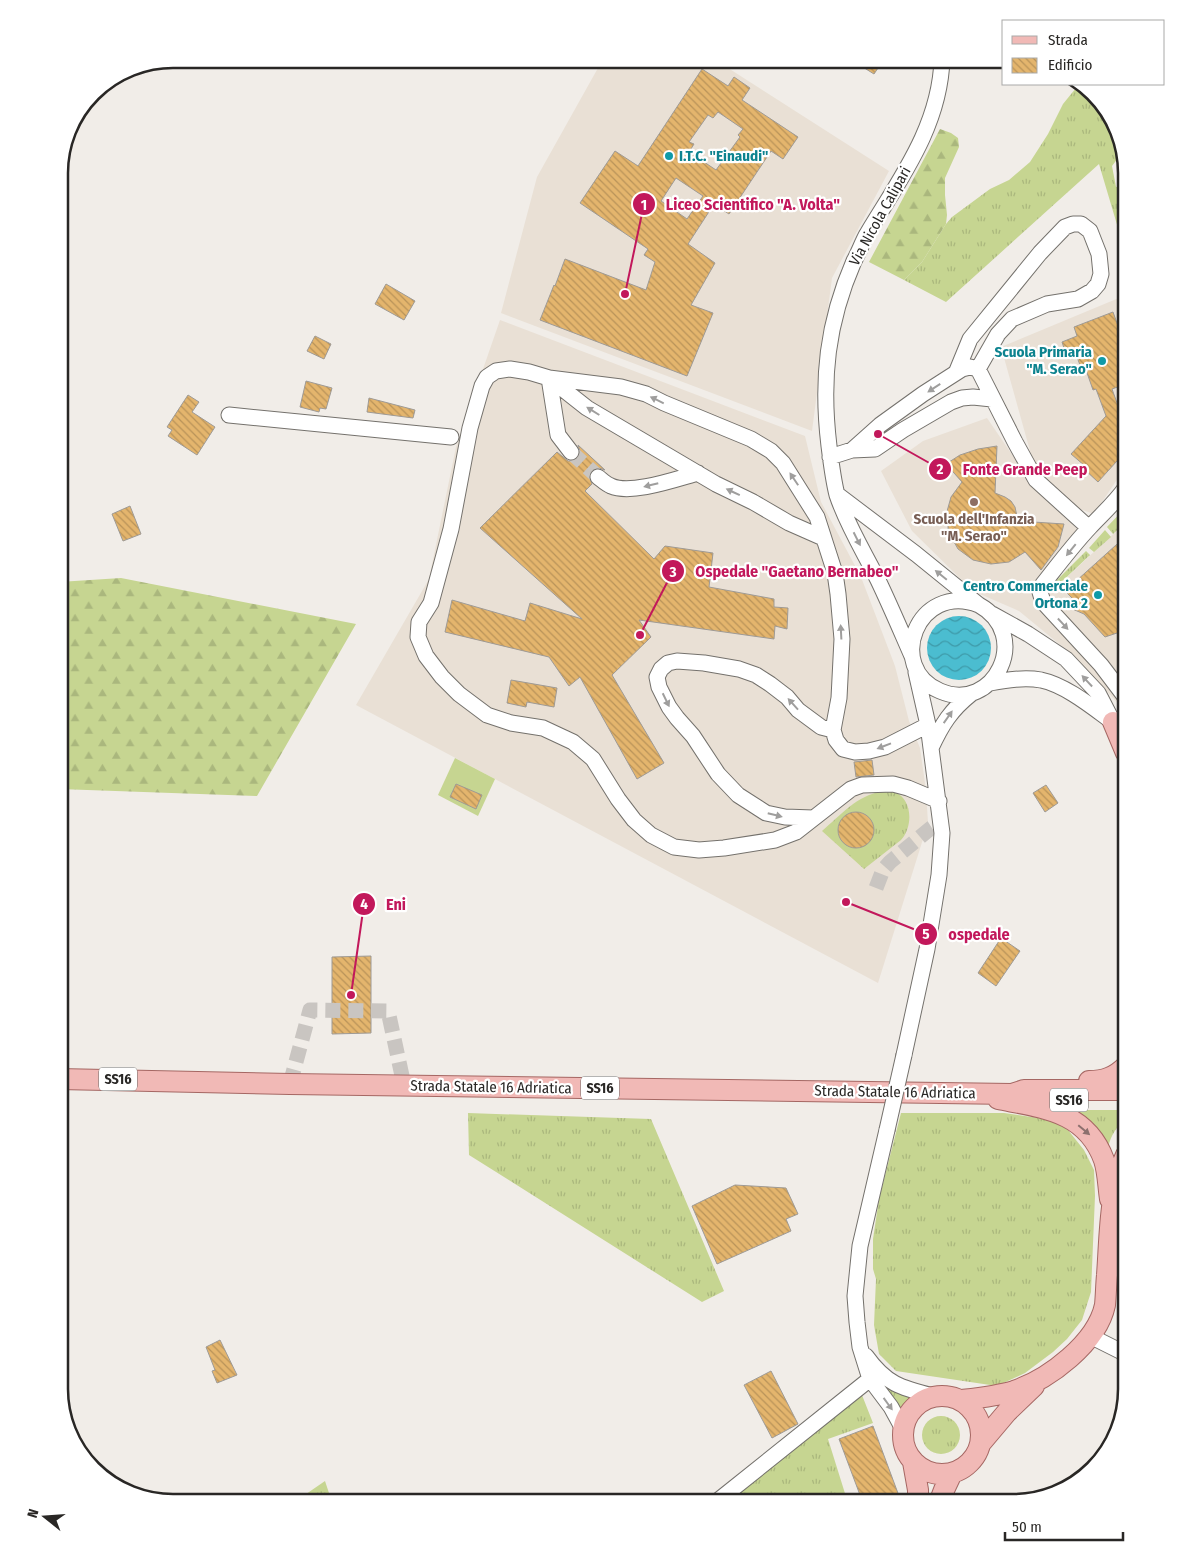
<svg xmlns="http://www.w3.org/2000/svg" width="1185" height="1562" font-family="'Fira Sans Condensed',sans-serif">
<defs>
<pattern id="grass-tufts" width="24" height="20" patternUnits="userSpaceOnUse" patternTransform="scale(1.25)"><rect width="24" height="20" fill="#c6d591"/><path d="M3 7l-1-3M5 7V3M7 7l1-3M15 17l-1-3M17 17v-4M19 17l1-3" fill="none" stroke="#aab77d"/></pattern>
<pattern id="forest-firs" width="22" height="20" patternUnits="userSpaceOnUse" patternTransform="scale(1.25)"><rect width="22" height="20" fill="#c6d591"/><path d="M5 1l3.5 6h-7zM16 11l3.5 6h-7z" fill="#aab77d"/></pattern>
<pattern id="water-waves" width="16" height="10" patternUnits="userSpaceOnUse" patternTransform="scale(1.25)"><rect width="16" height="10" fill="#4bbdd0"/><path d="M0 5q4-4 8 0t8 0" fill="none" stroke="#3e9aa9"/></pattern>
<pattern id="building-back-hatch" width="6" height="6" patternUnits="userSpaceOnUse" patternTransform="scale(1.25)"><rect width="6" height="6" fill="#e4b56d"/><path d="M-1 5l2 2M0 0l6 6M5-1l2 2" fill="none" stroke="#b99359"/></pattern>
</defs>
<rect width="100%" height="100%" fill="#f1ede8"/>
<path fill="#e9e0d5" d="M603 59H714L889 171 832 278 812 431 501 313 537 177Z
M1126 295V466L1094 514 1068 505 1038 471 1032 458 1001 347Z
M500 320 805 436 821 502 861 577 895 666 909 721 920 748 926 790 928 823 878 983 356 705 429 579 456 447Z
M987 418 1026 475 1077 529 1039 583 1051 592 1126 522V712L1075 657 1019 611 973 591 912 531 881 471 923 441Z"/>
<path fill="url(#grass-tufts)" d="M1083 86 1107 110 1121 154 1112 166 1116 187 1126 184V255L1099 164 946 302 904 280 922 262 946 224 952 217 990 189 1009 180 1030 162 1048 134 1063 104 1076 88Z
M1126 507V522L1113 534 1107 527Z
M1105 530 1111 537 1094 552 1089 548Z
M1086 551 1090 555 1054 589 1051 586Z
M883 791C887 791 892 790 895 792 913 800 913 827 901 840L864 869 822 831C842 814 856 796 883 791Z
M1069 1110H1126V1119C1116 1127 1111 1135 1108 1148Z
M468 1113 651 1119 724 1291 702 1302 469 1155Z
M901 1113H1004L1045 1119 1058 1124 1068 1130 1084 1150 1094 1170 1095 1196 1091 1292 1082 1320 1067 1339 1053 1352 1025 1373 997 1386 896 1371 879 1354 874 1325 876 1279 873 1269V1239L879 1199Z
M875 1377 910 1398 901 1412Z
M860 1390 873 1423 828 1439 848 1503H722Z
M922 1435a19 19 0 1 1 38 0a19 19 0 1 1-38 0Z
M325 1481 330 1496 335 1503H293Z"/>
<path fill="url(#forest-firs)" d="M940 129 951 133 958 138 959 147 945 178V195L947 215 946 224 922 262 904 280 869 262Z
M121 578 356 624 257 796 59 789V582Z"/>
<path fill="#c6d591" d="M455 758 495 779 478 816 438 795Z"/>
<path fill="url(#water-waves)" d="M927 648a32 32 0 1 1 64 0a32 32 0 1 1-64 0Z"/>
<path fill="url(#building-back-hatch)" stroke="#9e9a95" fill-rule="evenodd" d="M850 59H884L874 74Z
M702 69 728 86 734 77 750 88 742 100 798 137 783 159 771 151 729 214 714 204 688 244 715 263 691 305 713 313 687 376 540 320 554 285 555 286 565 259 646 290 655 262 644 255 648 249 580 203 615 151 638 166ZM718 112 743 129 738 135 740 137 716 170 689 152 694 144 689 142 708 115 713 118ZM676 178 703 196 687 219 661 201Z
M386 284 415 301 404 320 375 304Z
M1113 312 1126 348V384L1112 389 1121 414 1126 419V451L1098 482 1083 468 1085 466 1071 454 1106 416 1096 389 1093 390 1085 367 1081 368 1076 354 1067 357 1062 342 1077 336 1074 327Z
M315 336 331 344 324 359 307 351Z
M306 381 332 388 326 409 320 408 319 412 300 407Z
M188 395 199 402 192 412 215 427 197 455 168 436 172 430 167 427Z
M369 398 415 410 413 418 367 412Z
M578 445 605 470 599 468 591 471 589 476 592 484 585 491 654 559 665 546 713 553 709 587 774 599V607L788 608 787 629 775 626 774 639 639 620 651 637 612 675 664 763 637 779 580 677 569 686 549 657 445 632 452 600 525 621 530 603 582 619 480 528 557 452 568 461H573L577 459 580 451Z
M997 446 995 493 1005 497 1011 501 1015 507 1018 521 1064 524 1058 547 1041 570 1025 552 1009 562 991 564 973 560 958 549 949 533 946 515 951 497 962 482 946 464 960 455 978 449Z
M130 506 141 534 123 541 112 514Z
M1126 536V630L1105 637 1084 614 1068 607 1074 600 1065 591Z
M511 680 557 688 554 707 527 702 526 707 507 703Z
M872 760 874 775 856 777 854 762Z
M456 784 482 795 476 809 450 797Z
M1046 785 1058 803 1045 812 1033 793Z
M838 830a18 18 0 1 1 36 0a18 18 0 1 1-36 0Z
M1001 938 1020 951 996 986 978 973Z
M371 956V1033L332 1034V957Z
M735 1185 786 1188 798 1214 786 1219 791 1231 717 1264 692 1206Z
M220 1340 237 1375 217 1383 212 1371 215 1370 206 1347Z
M771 1371 798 1424 772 1438 744 1385Z
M873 1426 899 1496 880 1503H863L839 1439Z"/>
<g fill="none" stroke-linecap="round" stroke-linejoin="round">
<path stroke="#c9c5c1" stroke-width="15" stroke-dasharray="15 8" stroke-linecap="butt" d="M571 452 598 477
M876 888 883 870 890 862 931 828 942 821
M290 1084 310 1010 388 1011 404 1085"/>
<g stroke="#74716c" stroke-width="17">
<path id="minor" d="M956 373 970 339 1040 253 1065 227 1073 224H1081L1090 231 1099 254 1101 274 1098 284 1092 291 1078 299 1047 304 1012 319 998 334 978 369
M549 378 587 408 716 484 753 502 789 523 823 538
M549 378 558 435 571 452
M229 415 451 437
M852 450 880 425 923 394 962 369 970 367 978 369 1015 442 1036 480 1089 528
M830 457 852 450 875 449 903 430 951 402 962 398 973 397 992 399
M598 477C602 480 606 484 611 486 631 495 676 479 698 473
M838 495 916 554 979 605C1033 635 994 714 940 691 885 668 917 581 979 605
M992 614 1028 634 1066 659 1098 693 1113 722
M912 656C901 631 890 605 878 580 864 552 847 525 837 495 833 479 831 462 829 446 821 380 827 323 854 261 859 252 862 243 867 234 900 179 940 126 942 59
M990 683C1007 680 1024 677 1041 680 1065 685 1091 706 1110 720
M1126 698 1101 665 1043 602 1040 592 1043 584C1058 565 1073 545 1090 527 1102 514 1116 502 1126 487
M928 725 885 747 869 751 855 752 843 749 836 740 833 730 839 698 842 639 838 594 835 573 817 517 783 463 771 451 751 439 664 403 646 394 621 387 549 378 529 372 510 369 496 371 487 377 482 386 470 428 451 529 431 603 419 622 418 637 426 656 442 677 459 694 487 715 511 723 543 728 573 742 593 759 618 799 634 820 651 835 674 847 699 850 724 848 775 840 796 832 851 789 862 785 893 784 908 788 939 801
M931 748C942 724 951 710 971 694
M813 818 785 817 766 813 738 795 718 774 693 736 677 718 669 707 659 687 657 677 661 669 668 663 677 661 704 663 739 669 756 675 770 684 787 697 798 710 821 727 833 730
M904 1055 927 949 939 875 942 833 928 725 916 672
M887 1130 860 1246 855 1296 857 1322 860 1347 870 1379 891 1407 903 1429
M1090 1336 1126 1354
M866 1356C886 1384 901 1388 933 1396
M715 1503 870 1379"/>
</g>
<g stroke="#a56763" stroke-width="22">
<path id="major" d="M1113 722 1126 753
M59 1079 290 1084 1012 1094 1024 1090H1126
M1089 1081C1104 1081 1115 1077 1126 1066
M998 1099C1043 1108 1086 1111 1104 1160 1108 1172 1108 1186 1110 1199
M903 1435a39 39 0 1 1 78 0a39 39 0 1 1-78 0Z
M962 1400C979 1398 997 1396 1014 1391 1049 1379 1097 1343 1105 1305 1106 1295 1106 1285 1107 1275 1110 1235 1109 1191 1126 1155
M980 1444 1007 1412 1034 1386
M913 1462 918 1490V1503
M939 1503 944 1490 952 1473"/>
</g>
<use href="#minor" stroke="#fff" stroke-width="15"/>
<use href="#major" stroke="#f1b9b6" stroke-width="20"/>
<g stroke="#74716c" stroke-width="17" stroke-linecap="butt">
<path id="minor-bridge" d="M887 1130 904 1055"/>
</g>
<use href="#minor-bridge" stroke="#fff" stroke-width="15"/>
</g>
<defs><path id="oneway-solid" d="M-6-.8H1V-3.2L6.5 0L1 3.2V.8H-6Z" transform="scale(1.25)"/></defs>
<g fill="#9f9e9d">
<use href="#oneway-solid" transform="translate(934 388) rotate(147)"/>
<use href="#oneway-solid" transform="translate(657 400) rotate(-154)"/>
<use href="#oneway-solid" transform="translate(593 411) rotate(-148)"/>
<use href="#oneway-solid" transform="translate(794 479) rotate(-124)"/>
<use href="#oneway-solid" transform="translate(651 485) rotate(166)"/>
<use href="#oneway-solid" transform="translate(733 492) rotate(-155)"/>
<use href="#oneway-solid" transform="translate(857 539) rotate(63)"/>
<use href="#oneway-solid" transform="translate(1071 550) rotate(129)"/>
<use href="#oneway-solid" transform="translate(941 575) rotate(-141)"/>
<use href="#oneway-solid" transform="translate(1063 624) rotate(47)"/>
<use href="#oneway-solid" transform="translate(841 632) rotate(-93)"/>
<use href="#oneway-solid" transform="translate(1087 681) rotate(-133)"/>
<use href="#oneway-solid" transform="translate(666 700) rotate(64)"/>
<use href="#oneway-solid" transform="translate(793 704) rotate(-132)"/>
<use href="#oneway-solid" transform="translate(948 717) rotate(-55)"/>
<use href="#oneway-solid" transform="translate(884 746) rotate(159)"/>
<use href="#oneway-solid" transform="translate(775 815) rotate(14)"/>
<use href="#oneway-solid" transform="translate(888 1404) rotate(54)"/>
</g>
<use fill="#8d706e" href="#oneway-solid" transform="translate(1084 1130) rotate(40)"/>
<g fill="#0f9aa8" stroke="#fff" stroke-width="2">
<circle cx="669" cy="156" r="5"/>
<circle cx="1102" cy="361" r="5"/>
<circle cx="1098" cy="595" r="5"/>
</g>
<circle fill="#8d6e63" stroke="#fff" stroke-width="2" cx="974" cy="502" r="5"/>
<g text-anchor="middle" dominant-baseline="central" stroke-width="4.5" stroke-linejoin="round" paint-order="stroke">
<g fill="#fff" stroke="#696866" stroke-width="1">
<rect x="99" y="1067.5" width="38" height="23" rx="4"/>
<rect x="581" y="1076.5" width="38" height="23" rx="4"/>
<rect x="1050" y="1088.5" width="38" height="23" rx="4"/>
</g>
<g font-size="14" font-weight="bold" fill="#292725">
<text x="118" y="1079">SS16</text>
<text x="600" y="1088">SS16</text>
<text x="1069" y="1100">SS16</text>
</g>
<g font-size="15" font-weight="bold" fill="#0d838f" stroke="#fff" text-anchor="end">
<text x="679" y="156" text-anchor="start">I.T.C. "Einaudi"</text>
<text x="1092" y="352">Scuola Primaria<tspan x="1092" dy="17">"M. Serao"</tspan></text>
<text x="1088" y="586">Centro Commerciale<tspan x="1088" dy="17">Ortona 2</tspan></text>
</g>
<g font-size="15" fill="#292725" stroke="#fff">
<text transform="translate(880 216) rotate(-61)">Via Nicola Calipari</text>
<text transform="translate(491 1087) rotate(1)">Strada Statale 16 Adriatica</text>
<text transform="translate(895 1092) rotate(1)">Strada Statale 16 Adriatica</text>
</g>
<g font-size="15" font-weight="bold" fill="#785e54" stroke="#fff">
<text x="974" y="519">Scuola dell'Infanzia<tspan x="974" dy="17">"M. Serao"</tspan></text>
</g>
</g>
<path d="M0 0H1185V1562H0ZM173 68H1013A105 105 0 0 1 1118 173V1389A105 105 0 0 1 1013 1494H173A105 105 0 0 1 68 1389V173A105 105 0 0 1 173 68Z" fill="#fff" fill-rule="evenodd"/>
<path fill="none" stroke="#292725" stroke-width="2.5" d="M173 68H1013A105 105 0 0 1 1118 173V1389A105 105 0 0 1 1013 1494H173A105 105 0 0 1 68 1389V173A105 105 0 0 1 173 68Z"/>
<path fill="none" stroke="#c2185b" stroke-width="2" d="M625 294L644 204M878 434L940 469M640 635L673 571M351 995L364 904M846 902L926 934"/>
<g fill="#c2185b" stroke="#fff" stroke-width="2">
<circle cx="625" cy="294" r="5"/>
<circle cx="878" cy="434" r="5"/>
<circle cx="640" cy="635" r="5"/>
<circle cx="351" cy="995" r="5"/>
<circle cx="846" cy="902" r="5"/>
<circle cx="644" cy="204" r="12"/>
<circle cx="940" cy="469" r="12"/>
<circle cx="673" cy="571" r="12"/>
<circle cx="364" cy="904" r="12"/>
<circle cx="926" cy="934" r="12"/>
</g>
<g font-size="15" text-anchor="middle" font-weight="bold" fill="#fff">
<text x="644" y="210">1</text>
<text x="940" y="474">2</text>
<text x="673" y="577">3</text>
<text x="364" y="909">4</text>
<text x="926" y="939">5</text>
</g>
<g font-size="16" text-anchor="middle" font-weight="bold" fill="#c2185b" stroke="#fff" stroke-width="4.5" stroke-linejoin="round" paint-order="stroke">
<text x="753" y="210">Liceo Scientifico "A. Volta"</text>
<text x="1025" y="475">Fonte Grande Peep</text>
<text x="797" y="577">Ospedale "Gaetano Bernabeo"</text>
<text x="396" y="910">Eni</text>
<text x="979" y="940">ospedale</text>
</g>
<rect x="1002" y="20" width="162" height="65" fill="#ffffff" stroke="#a9a9a8"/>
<rect x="1012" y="36" width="25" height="8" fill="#f1b9b6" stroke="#a9a9a8"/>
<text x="1048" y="45" font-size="15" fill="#292725">Strada</text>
<rect x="1012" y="58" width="25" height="15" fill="url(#building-back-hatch)" stroke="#a9a9a8"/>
<text x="1048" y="70" font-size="15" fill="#292725">Edificio</text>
<g transform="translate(45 1517) rotate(287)" stroke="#ffffff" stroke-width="4" paint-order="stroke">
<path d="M0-4L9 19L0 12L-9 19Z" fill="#292725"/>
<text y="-8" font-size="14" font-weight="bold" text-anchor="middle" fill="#292725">N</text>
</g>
<path d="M1005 1532v8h118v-8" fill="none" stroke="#292725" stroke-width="2.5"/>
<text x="1012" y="1532" font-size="15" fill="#292725" stroke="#ffffff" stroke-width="4" paint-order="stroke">50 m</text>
</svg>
